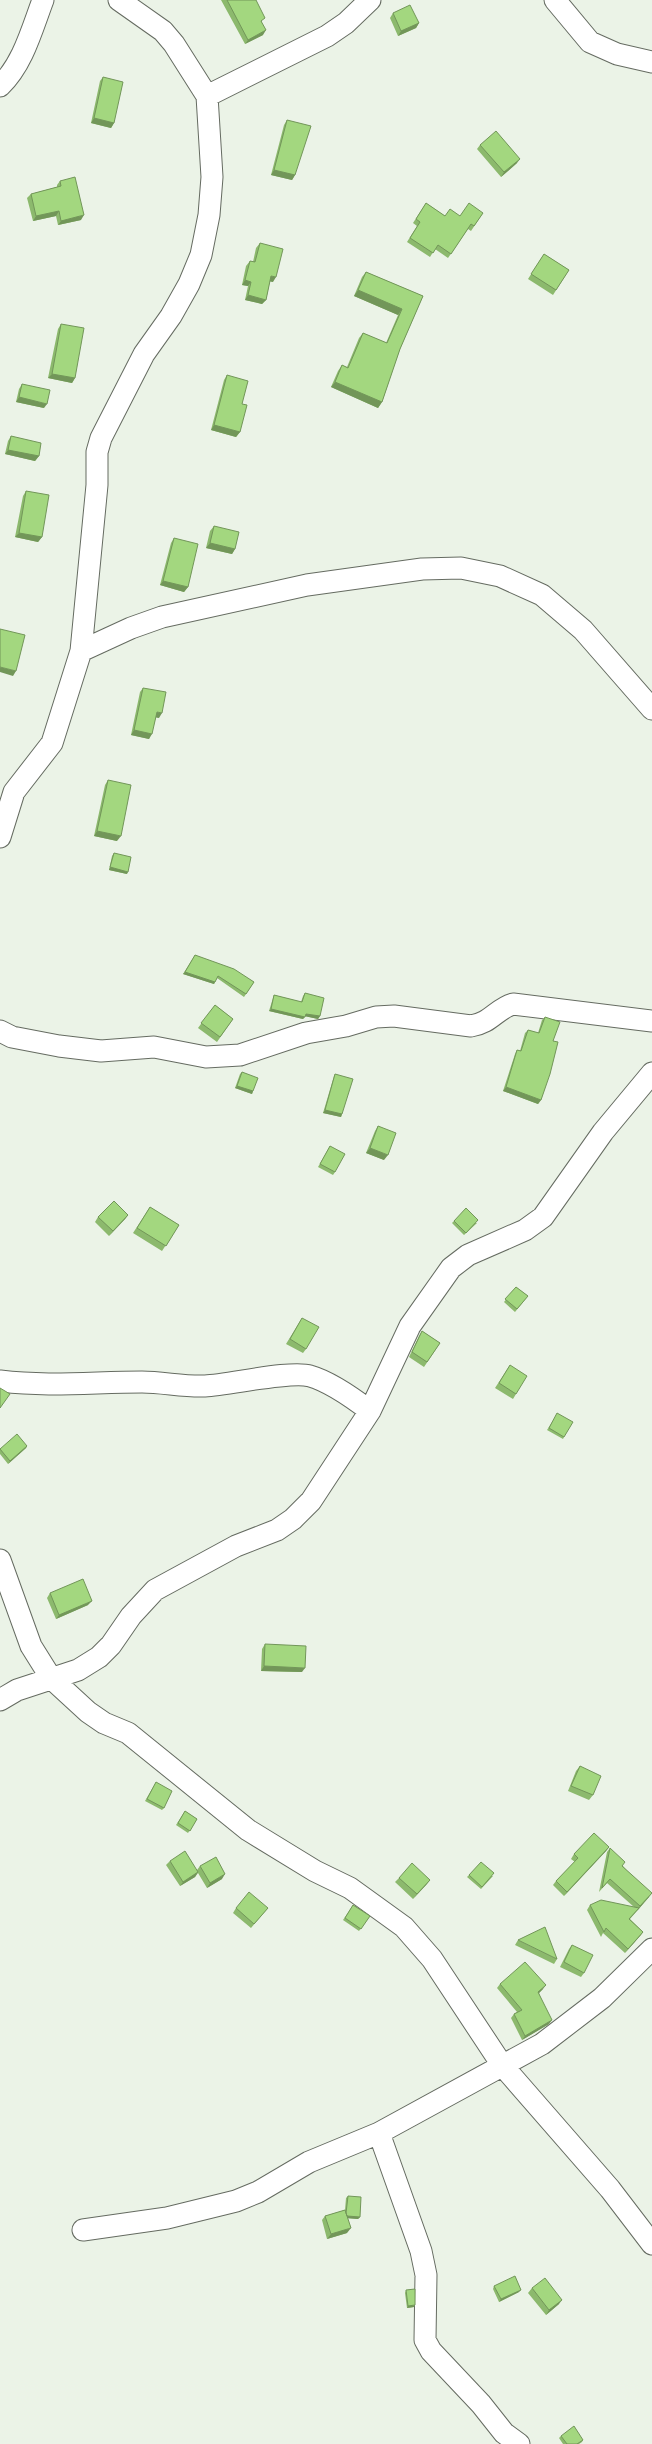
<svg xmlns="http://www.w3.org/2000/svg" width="652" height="2444" font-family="Commissioner,sans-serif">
<rect width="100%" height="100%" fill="#ebf3e7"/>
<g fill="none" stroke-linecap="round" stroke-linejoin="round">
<g stroke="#656b61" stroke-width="23">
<path id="minor" d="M555 0 590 42 617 54 652 62
M0 86C23 64 32 29 43 0
M207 96 327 36 346 23 370 0
M81 651 131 628 162 617 307 585 422 569 461 568 500 576 542 595 583 630 652 709
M0 837 14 792 52 743 81 651 97 485V452L101 438 144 354 171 316 189 284 201 255 209 215 212 177 207 96 174 44 163 31 119 0
M0 1031 12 1037 59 1046 101 1051 154 1047 206 1057 240 1055 306 1033 346 1026 376 1017 394 1016 471 1026C491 1023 496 1009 513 1004L652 1021
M0 1381C48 1387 94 1382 142 1382 163 1382 184 1387 205 1386 229 1385 291 1370 310 1376 331 1382 353 1398 370 1411
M0 1560 31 1646 51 1678 88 1712 104 1723 128 1733 248 1830 315 1871 350 1888 404 1927 432 1959 502 2065 610 2189 652 2244
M0 1700 17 1690 78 1670 99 1657 111 1645 131 1616 155 1590 236 1546 277 1530 293 1519 311 1501 370 1411 410 1326 451 1268 468 1255 525 1230 543 1217 603 1132 652 1073
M379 2133 421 2251 426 2275 425 2340 431 2351 481 2404 504 2433 519 2444
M83 2230 167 2218 236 2201 258 2192 309 2162 379 2133 542 2044 602 1998 652 1949"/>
</g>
<use href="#minor" stroke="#fff" stroke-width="21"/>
</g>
<path fill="#8cb96d" d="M221 0H256L262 22V23L263 35 245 44Z
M393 13 419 23 416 28 398 36 390 18Z
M103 77 114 123 111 128 91 123 100 81Z
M287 120 295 175 292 180 271 175 284 125Z
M480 145 517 163 501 177 477 149Z
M60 181 81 220 58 225 56 216 33 221 27 198 31 194 57 187V185Z
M426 203 445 216H460L483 213 471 231 468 229 448 258 435 249 430 257 407 242 417 226 413 223Z
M260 243 273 282 270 281 266 300 262 304 245 300 248 286 242 285 246 266 250 261 253 262 256 248Z
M544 254 569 270 553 295 528 279Z
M366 272 423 296 400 349 382 402 378 408 331 387 338 371 342 365 347 367 359 338 363 333 386 343 398 315 354 296 362 277Z
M61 324 75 378 72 383 48 378 58 329Z
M227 375 242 404 240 432 236 437 211 430 224 380Z
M22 384 44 408 16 402 19 389Z
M11 436 39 456 35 461 5 454 8 441Z
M26 491 42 537 38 542 15 537 23 496Z
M214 526 235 549 232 554 206 548 210 531Z
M174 538 188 587 184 592 160 585 171 543Z
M143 688 159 718 156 717 149 739 131 735 140 692Z
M108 780 117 841 94 836 105 785Z
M114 853 127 874 109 870 112 856Z
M195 955 254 982 244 997 217 978 214 984 183 974Z
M305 993 320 1016 318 1019 305 1016 303 1019 269 1011 273 998 274 995 301 1002 303 996Z
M215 1005 233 1019 217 1042 198 1028Z
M545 1017 553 1041 541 1100 538 1104 503 1091 515 1054 517 1050 520 1051 525 1033 528 1030 538 1033 542 1020Z
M242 1072 253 1091 252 1094 235 1088 240 1074Z
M335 1074 342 1114 341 1117 323 1113 334 1076Z
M378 1126 384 1160 366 1153 375 1131Z
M330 1146 335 1172 333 1175 318 1167Z
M150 1207 179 1225 162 1251 133 1233Z
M128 1215 125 1219 109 1236 95 1222 98 1217Z
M454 1221 477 1223 464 1235 452 1223Z
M516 1287 528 1296 515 1312 504 1302Z
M302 1318 306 1349 303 1353 286 1344Z
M422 1331 440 1343 424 1367 409 1357 419 1336Z
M510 1365 516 1394 513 1399 495 1388Z
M556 1416 564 1437 563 1439 547 1430Z
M27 1446 26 1448 8 1464 0 1454V1449Z
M50 1593 88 1605 56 1619 47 1598Z
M265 1644 302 1672 261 1671 262 1649Z
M580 1766 593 1795 589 1800 568 1791 576 1771Z
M156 1782 164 1808 162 1810 145 1801Z
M185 1811 197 1819 188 1833 176 1825Z
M609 1847 606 1851 564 1896 553 1885 556 1881 575 1862 571 1859 574 1854Z
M610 1848 623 1866 649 1897 630 1919 643 1932 640 1936 625 1953 603 1933 601 1937 587 1910 590 1905 634 1907 607 1883 599 1892 607 1852Z
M170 1861 197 1870 200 1866 222 1879 207 1888 198 1873 195 1877 180 1886 166 1865Z
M469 1875 493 1876 481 1889 467 1877Z
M399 1878 430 1880 426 1885 413 1899 395 1882Z
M353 1905 370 1916 359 1931 343 1920Z
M236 1908H268L251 1928 233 1913Z
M518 1940 557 1959 554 1964 515 1945Z
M572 1945 584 1973 581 1977 560 1967 569 1949Z
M500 1984 543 1989 539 1993 549 2024 522 2040 511 2018 514 2014 517 2012 497 1988Z
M348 2196 360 2217 358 2219 348 2218 347 2233 327 2239 322 2220 325 2216 345 2210 346 2198Z
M494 2286 519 2292 499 2302 493 2289Z
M532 2288 559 2304 546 2315 528 2293Z
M406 2290 414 2307 407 2308 405 2293Z
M561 2436 583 2440 582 2442 579 2444H563L559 2438Z"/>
<path fill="#729659" d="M419 23 416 28 398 36 401 31Z
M266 30 263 35 245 44 248 40Z
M94 118 114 123 111 128 91 123Z
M520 159 517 163 501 177 504 172Z
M274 170 295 175 292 180 271 175Z
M59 211 56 216 33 221 36 216Z
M84 215 81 220 58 225 61 221Z
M271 276 276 277 273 282 268 281Z
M245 280 251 282 248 286 242 285Z
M358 290 402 309 398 315 354 296Z
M248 295 266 300 262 304 245 300Z
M52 374 75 378 72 383 48 378Z
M335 382 382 402 378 408 331 387Z
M19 397 47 404 44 408 16 402Z
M214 425 240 432 236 437 211 430Z
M8 450 39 456 35 461 5 454Z
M19 533 42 537 38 542 15 537Z
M210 543 235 549 232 554 206 548Z
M163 581 188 587 184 592 160 585Z
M0 667 16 671 13 676 0 672Z
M157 712 162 713 159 718 154 717Z
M134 730 152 734 149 739 131 735Z
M97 831 121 836 117 841 94 836Z
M110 867 128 872 127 874 109 870Z
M185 972 215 982 214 984 183 974Z
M271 1009 305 1017 303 1019 269 1011Z
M306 1014 320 1016 318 1019 304 1016Z
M237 1086 253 1091 252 1094 235 1088Z
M506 1087 541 1100 538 1104 503 1091Z
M325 1110 342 1114 341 1117 323 1113Z
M370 1148 388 1155 384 1160 366 1153Z
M128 1215 125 1219 109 1236 113 1231Z
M27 1446 26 1448 8 1464 10 1461Z
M92 1601 88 1605 56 1619 59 1615Z
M264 1666 305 1668 302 1672 261 1671Z
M609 1847 606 1851 564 1896 567 1892Z
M198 1872 195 1877 180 1886 183 1882Z
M225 1874 222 1879 207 1888 210 1883Z
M430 1880 426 1885 413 1899 417 1894Z
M652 1893 649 1897 637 1911 640 1906Z
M643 1932 640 1936 625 1953 628 1949Z
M546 1985 543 1989 535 1997 538 1992Z
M552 2020 549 2024 522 2040 525 2036Z
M346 2215 360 2217 358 2219 344 2218Z
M351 2228 347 2233 327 2239 331 2234Z
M521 2290 519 2292 499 2302 501 2299Z
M562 2300 559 2304 546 2315 549 2310Z
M415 2305 414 2307 407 2308 408 2306Z"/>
<path fill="#a3d77f" stroke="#729659" d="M227 0H256L265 18 261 21 266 30 248 40Z
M410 5 419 23 401 31 393 13Z
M103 77 123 82 114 123 94 118Z
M287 120 311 126 295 175 274 170Z
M496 131 520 159 504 172 480 145Z
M75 177 84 215 61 221 59 211 36 216 31 194 61 186 60 181Z
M426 203 445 216 450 209 460 216 469 203 483 213 474 226 471 224 451 254 438 245 433 253 410 238 420 222 416 219Z
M260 243 283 249 276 277 271 276 266 300 248 295 251 282 245 280 250 261 255 262Z
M544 254 569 270 556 290 531 274Z
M366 272 423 296 400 349 382 402 335 382 342 365 348 368 363 333 387 343 402 309 358 290Z
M61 324 84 328 75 378 52 374Z
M227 375 248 381 242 404 247 405 240 432 214 425Z
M22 384 50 390 47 404 19 397Z
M11 436 41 443 39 456 8 450Z
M26 491 49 495 42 537 19 533Z
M214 526 239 532 235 549 210 543Z
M174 538 198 544 188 587 163 581Z
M0 629 25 635 16 671 0 667Z
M143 688 166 692 162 713 157 712 152 734 134 730Z
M108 780 131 785 121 836 97 831Z
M114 853 131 857 128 872 110 867Z
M195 955 234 969 254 982 246 994 218 976 215 982 185 972Z
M305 993 324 998 320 1016 306 1014 305 1017 271 1009 274 995 302 1002Z
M215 1005 233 1019 220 1037 201 1023Z
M545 1017 560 1022 553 1041 558 1042 550 1074 541 1100 506 1087 517 1050 521 1051 528 1030 539 1033Z
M242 1072 258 1078 253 1091 237 1086Z
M335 1074 353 1079 342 1114 325 1110Z
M378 1126 396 1133 388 1155 370 1148Z
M330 1146 345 1154 335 1172 320 1164Z
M114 1201 128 1215 113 1231 98 1217Z
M150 1207 179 1225 166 1246 137 1228Z
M466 1208 478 1220 466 1233 454 1221Z
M516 1287 528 1296 517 1309 505 1299Z
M302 1318 319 1327 306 1349 290 1339Z
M422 1331 440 1343 427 1362 412 1352Z
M510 1365 527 1376 516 1394 499 1383Z
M0 1388 10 1394 0 1408Z
M557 1413 573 1422 564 1437 549 1428Z
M17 1434 27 1446 10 1461 0 1449Z
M83 1579 92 1601 59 1615 50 1593Z
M265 1644 306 1646 305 1668 264 1666Z
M580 1766 601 1776 593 1795 571 1786Z
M156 1782 172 1791 164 1808 147 1799Z
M185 1811 197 1819 190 1831 178 1823Z
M594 1833 609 1847 567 1892 556 1881 578 1858 574 1854Z
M610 1848 625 1862 622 1866 652 1893 640 1906 610 1879 602 1888Z
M185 1851 198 1872 183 1882 170 1861Z
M216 1857 225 1874 210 1883 200 1866Z
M481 1862 494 1873 482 1887 469 1875Z
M412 1863 430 1880 417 1894 399 1878Z
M249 1892 268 1908 254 1924 236 1908Z
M601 1900 639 1908 629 1919 643 1932 628 1949 606 1928 604 1932 590 1905Z
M353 1905 370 1916 361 1929 345 1918Z
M545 1927 557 1959 518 1940Z
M572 1945 593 1955 584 1973 564 1962Z
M525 1962 546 1985 538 1992 552 2020 525 2036 514 2014 522 2010 500 1984Z
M348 2196 361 2197 360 2217 347 2216 346 2213Z
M345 2210 351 2228 331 2234 325 2216Z
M515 2276 521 2290 501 2299 494 2286Z
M545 2278 562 2300 549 2310 532 2288Z
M415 2289V2305L408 2306 406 2290Z
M574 2426 583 2440 577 2444H567L561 2436Z"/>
</svg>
